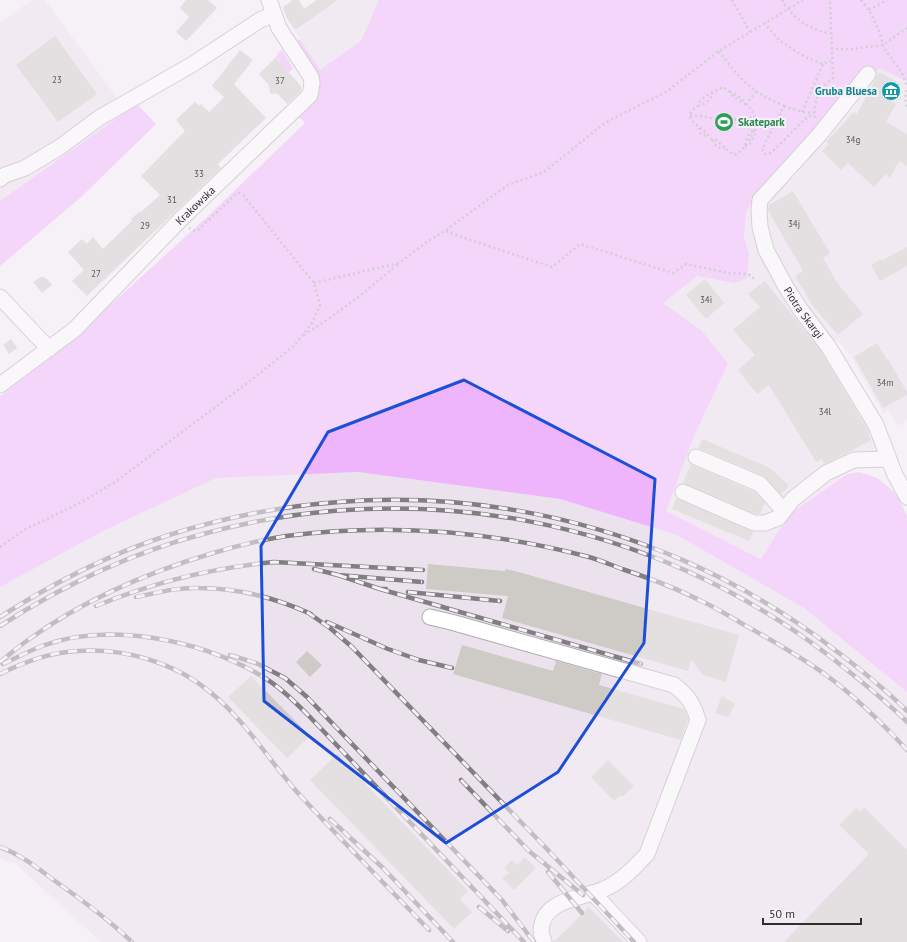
<svg xmlns="http://www.w3.org/2000/svg" width="907" height="942" font-family="'PT Sans',sans-serif">
<rect width="100%" height="100%" fill="#f5f1f6"/>
<path fill="#ebe2ed" d="M32 0H45L117 98 133 99 137 104 0 201V23Z
M338 0H379L361 41 320 71 295 30Z
M866 65 907 68V420L898 426 888 410 883 413 850 355 837 340 824 348 882 448 794 511 781 527 762 559 666 511 694 436 728 364 663 303 697 276 735 283 749 254 744 237 746 213 756 194 790 181 797 174 799 167 810 153 856 105 869 69Z
M358 472 560 499 677 535 804 608 907 692V942H101L15 863 0 859V587L105 530 216 478Z"/>
<path fill="#efb5fc" d="M379 0H907V81L879 68 878 71 873 68 816 131 756 194 746 213 744 237 749 254 747 278 735 283 697 276 663 303 702 331 728 364 694 436 666 511 761 559 781 527 794 511 847 474 859 472 877 478 892 490 899 499 907 516V692L804 608 677 535 560 499 358 472 216 478 105 530 0 587V396L63 348 206 218 305 123 298 116 315 98 295 42 300 39 320 70 361 41Z
M282 50 293 68 289 73 275 58 279 52Z
M137 104 156 124 80 198 0 266V201Z"/>
<path fill="#cecac5" d="M186 0H208L217 8 186 41 176 32 189 17 180 8Z
M293 0H299L304 9 317 0H338L295 30 286 17 283 7Z
M55 36 97 94 58 122 16 65Z
M240 50 253 60 234 84 266 118 218 164 221 168 87 296 72 281 84 270 68 252 82 239 87 244 93 237 103 249 132 221 131 219 140 211 141 212 160 195 141 176 185 131 176 120 195 102 199 106 201 104 209 112 224 97 212 86Z
M275 58 301 86V91L287 104 278 94 270 93 269 85 259 74Z
M879 72 901 84 892 102 896 104 886 122 907 134V166L899 161 890 178 886 174 874 187 848 163 841 170 822 151 829 144 826 142 854 112 857 114Z
M793 191 830 253 823 258 838 284 863 314 838 335 813 306 795 276 803 271 768 210 769 205Z
M907 247V266L880 281 871 265 882 259 883 260Z
M41 277 46 278 52 285 42 293 33 282Z
M705 279 724 303 706 319 686 295Z
M765 281 821 351 869 432 868 433 871 440 851 451 824 464 822 459 816 462 769 385 757 394 738 370 755 355 733 330 760 307 748 294Z
M11 339 17 348 9 354 3 345Z
M877 343 887 360 888 359 907 392V395L883 408 854 357Z
M702 439 770 468 789 486 781 494 764 476 698 448Z
M691 464 755 492 765 503 760 514H756L683 483Z
M676 498 753 532 749 541 672 509Z
M428 564 505 571V569L515 571 739 635 726 682 703 675 691 659 688 671 502 618 508 596 426 589Z
M462 645 553 671 556 661 602 674 599 685 684 709 688 718 681 740 453 674Z
M307 651 322 665 310 677 296 662Z
M251 676 310 736 287 758 228 697Z
M722 696 735 704 728 717 715 713Z
M337 754 468 891 460 899 472 912 454 929 310 780Z
M608 760 634 786 622 797 620 795 614 801 591 777Z
M864 807 907 850V942H784L869 854 839 825 856 808 860 812Z
M525 857 536 868 514 890 502 878 509 873 504 868 512 860 517 865Z
M589 907 623 942H553L568 928Z"/>
<g fill="none" stroke-linecap="round" stroke-linejoin="round">
<g stroke="#aeaaaf" stroke-width="17">
<g id="minor">
<path id="s1" d="M868 74 820 134 760 200 759 210 760 227 766 250 786 287 800 309 828 346 876 425 895 475 907 497"/>
<path d="M0 179 5 175 25 168 60 147 99 118 193 64 260 20 274 14"/>
<path d="M0 297 49 349"/>
<path id="s2" d="M0 385 75 329 180 220 310 95 312 83 311 77 279 28 269 0"/>
<path d="M696 457 760 484 784 511"/>
<path d="M683 492 754 523H765L778 518 793 499 826 473 854 460 888 459"/>
<path d="M430 617 451 622 674 685C688 696 693 703 698 720L647 854C635 867 621 882 604 889 583 899 543 898 541 930 541 934 543 938 544 942"/>
<path d="M593 893 639 942"/>
</g>
</g>
<path stroke="#aaa7ab" stroke-width="2.5" stroke-dasharray="2 3" stroke-linecap="butt" d="M732 0 750 32
M782 0C792 17 810 32 831 33
M861 0 869 10 879 31 884 48 902 73 907 86
M869 10 887 0
M764 23 779 40 792 49 807 58 823 64 831 61
M831 49H851L883 45 907 28
M719 51C739 79 752 92 784 106L762 149 765 154H769L773 151 804 120 814 113
M907 90 905 98 907 108
M730 92 723 87C716 91 707 94 701 100 700 102 699 104 698 106 696 108 692 109 691 112 687 119 698 126 702 129 706 132 709 137 713 140H716C722 145 727 150 734 155 741 152 745 147 749 140 752 135 756 128 756 122 755 110 740 95 730 92L734 97 746 105
M746 105 756 91
M698 106C705 105 710 100 713 93
M784 106 802 112 814 113
M802 112 823 64
M690 115 701 116 724 121 754 117
M815 118C813 102 819 88 833 78L830 0
M699 128V132L702 135 707 136
M713 140 714 144 720 148 725 149
M745 145V142L750 132 753 131
M745 146 749 145 755 134V129
M446 231 467 239 552 267 580 244 673 273 686 264 729 273 748 274 756 280
M314 283 399 263 428 241 446 230 508 185 544 172 601 126 610 120 666 92 719 51 803 0
M304 335C337 314 370 289 399 263
M0 547 24 530 80 503 115 482 237 391 294 346 312 323 320 305 314 283 243 195 239 193 235 195 199 229 195 231 189 228"/>
<use href="#minor" stroke="#fff" stroke-width="15"/>
<g stroke="#827f82" stroke-width="4.5">
<path id="rail" d="M314 569 338 575 422 582
M338 575 380 589H386
M380 589 641 664
M408 592 500 601
M136 597C156 593 178 587 199 588 238 588 276 598 311 614
M96 606C154 582 212 568 274 562L423 570
M307 612 330 628 352 647 546 848 634 942
M0 617C53 583 109 554 169 535 397 462 645 504 835 650 860 669 885 689 907 711
M327 622 388 649 419 660 452 668
M0 626C62 586 131 553 203 534 418 475 650 519 828 655 855 676 883 698 907 722
M230 655 256 663 285 678 307 697 502 900 534 942
M0 662C9 655 18 647 28 640 82 601 149 572 213 553 236 546 261 540 286 536 387 523 491 531 589 557 600 560 611 565 622 569 649 578 676 588 701 601 715 607 727 615 741 623 771 640 802 657 830 678 858 699 883 724 907 750
M3 664C16 658 29 651 42 646 109 621 200 640 260 675 279 686 294 701 309 716L524 942
M0 674C24 662 51 652 78 651 124 648 174 662 210 692 245 720 268 759 297 792 340 839 385 884 429 930
M461 780 529 851 583 895
M330 819 383 868 453 942
M0 847C20 854 38 868 55 881 82 900 108 919 132 942
M548 872 582 913
M479 907 508 931"/>
</g>
<use href="#rail" stroke="#f5f1f6" stroke-width="3" stroke-dasharray="9" stroke-linecap="butt"/>
</g>
<path d="M0 0H907V942H0ZM464 380 655 479 644 643 558 772 446 843 264 701 261 546 328 432Z" fill="#f5f1f6" fill-opacity=".55" fill-rule="evenodd"/>
<path fill="none" stroke="#1d4ed8" stroke-width="3" stroke-linejoin="round" d="M464 380 655 479 644 643 558 772 446 843 264 701 261 546 328 432Z"/>
<defs>
<g id="museum-disc" transform="scale(1)"><circle r="9.5" fill="#0f9aa8" stroke="#f5f1f6"/><path d="M0-6L6-3V-2H-6V-3ZM-5-1h2V3h-2ZM-1-1h2V3h-2ZM3-1h2V3H3ZM-6 4H6V6H-6Z" fill="#fff"/></g>
<g id="stadium-disc" transform="scale(1)"><circle r="9.5" fill="#2e9e5b" stroke="#f5f1f6"/><path d="M0-5a6.5 5 0 1 0 0 10a6.5 5 0 1 0 0-10ZM-3.5-1.8h7v3.6h-7Z" fill="#fff"/></g>
</defs>
<g fill-rule="evenodd">
<use href="#museum-disc" x="891" y="91"/>
<use href="#stadium-disc" x="724" y="122"/>
</g>
<g text-anchor="middle" dominant-baseline="central" stroke-width="4" stroke-linejoin="round" paint-order="stroke">
<g font-size="9" fill="#585655">
<text x="57" y="79">23</text>
<text x="280" y="80">37</text>
<text x="853" y="139">34g</text>
<text x="199" y="173">33</text>
<text x="172" y="199">31</text>
<text x="794" y="223">34j</text>
<text x="145" y="225">29</text>
<text x="96" y="273">27</text>
<text x="706" y="299">34i</text>
<text x="885" y="382">34m</text>
<text x="825" y="411">34l</text>
</g>
<g font-size="11" font-weight="bold" fill="#0d838f" stroke="#f5f1f6" text-anchor="end">
<text x="877" y="91">Gruba Bluesa</text>
</g>
<g font-size="11" font-weight="bold" fill="#27864d" stroke="#f5f1f6" text-anchor="start">
<text x="738" y="122">Skatepark</text>
</g>
<g font-size="11" fill="#302f30" stroke="#f5f1f6">
<text stroke="none"><textPath href="#s2" startOffset="266">Krakowska</textPath></text>
<text stroke="none"><textPath href="#s1" startOffset="290">Piotra Skargi</textPath></text>
</g>
</g>
<path d="M763 918v6h98v-6" fill="none" stroke="#302f30" stroke-width="2"/>
<text x="769" y="918" font-size="12" fill="#302f30" stroke="#f5f1f6" stroke-width="3" paint-order="stroke">50 m</text>
</svg>
